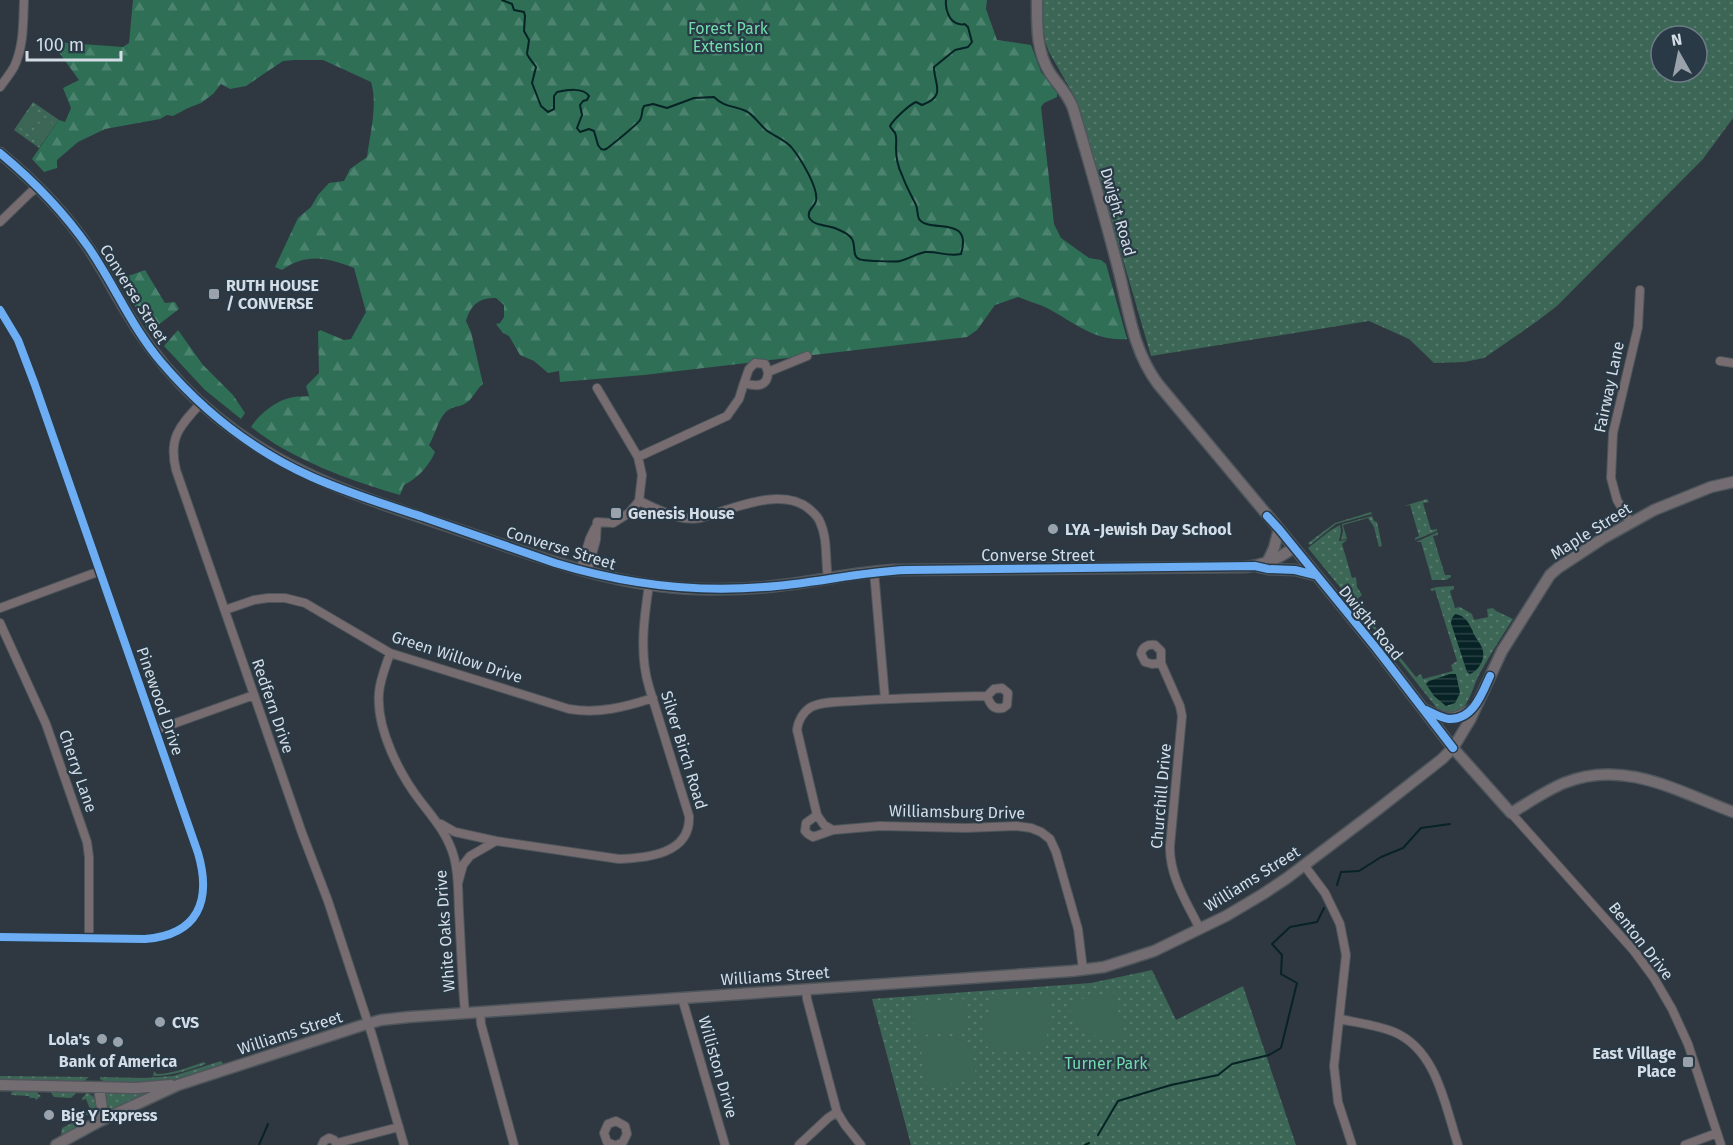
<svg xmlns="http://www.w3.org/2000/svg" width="1733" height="1145" font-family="'Fira Sans',sans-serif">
<defs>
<pattern id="green-dots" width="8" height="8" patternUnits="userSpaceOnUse" patternTransform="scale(1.5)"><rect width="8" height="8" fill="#3c6655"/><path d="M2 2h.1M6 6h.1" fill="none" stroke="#577b6d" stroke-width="1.8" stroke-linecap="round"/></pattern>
<pattern id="forest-firs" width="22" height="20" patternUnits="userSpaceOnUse" patternTransform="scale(1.5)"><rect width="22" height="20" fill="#2e6f56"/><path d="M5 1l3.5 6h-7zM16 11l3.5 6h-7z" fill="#4b836e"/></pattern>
<pattern id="water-rules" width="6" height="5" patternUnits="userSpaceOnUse" patternTransform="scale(1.5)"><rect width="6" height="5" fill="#072325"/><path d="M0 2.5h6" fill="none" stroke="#2a4245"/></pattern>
</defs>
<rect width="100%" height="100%" fill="#2f3840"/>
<path fill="url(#green-dots)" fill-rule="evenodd" d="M1043 0H1733V118L1703 159 1557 306 1536 322 1484 358 1464 362 1434 363 1409 339 1369 321 1151 356 1077 101 1049 52 1045 41 1043 26ZM1661 36H1697V72H1661Z
M33 102 59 120 39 148 14 130Z
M1427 499 1429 502 1423 503 1431 530 1437 529V531L1415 540V538L1419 536 1410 505 1404 506Z
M1371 512 1372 514 1336 524 1310 545 1308 543 1335 523Z
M1372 516 1374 521 1377 522 1382 546 1379 547 1374 527 1368 518 1343 525 1347 539 1341 540 1343 531 1342 524Z
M1340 525 1341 531 1339 541 1347 540 1342 544 1352 578 1356 577 1357 587 1362 595 1353 603 1308 548 1331 530Z
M1438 532V535L1433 536 1445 575H1451V577L1446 580H1432L1421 542H1416Z
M1454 586V589L1450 591 1455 608 1460 607 1472 614 1474 620 1488 617 1487 609 1493 608 1496 611 1513 619C1502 636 1491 653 1481 671 1475 681 1470 702 1462 709 1454 716 1443 713 1436 707L1354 604 1360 600 1364 605 1361 609 1416 677 1421 674 1423 679 1453 671 1451 665 1457 661 1435 590 1432 591 1430 589 1437 587Z
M1152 970 1176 1020 1243 986 1296 1145H911L872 999 1091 983Z
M221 1061 224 1065 165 1082 106 1083 100 1079V1077L144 1078 173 1076Z
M204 1062 206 1064C189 1070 172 1076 153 1076L154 1071 157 1074C172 1074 189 1067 204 1062Z
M0 1076 89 1077 83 1082 0 1081Z
M17 1089 37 1090 38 1094 41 1096 36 1100 35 1098H30L29 1096 11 1095V1093Z
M50 1091 77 1092 71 1098 54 1097Z
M102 1092H151L107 1113Z
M87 1093C97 1096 101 1108 93 1116L86 1115V1112L90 1109 86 1099 82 1100V1098Z
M78 1120 86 1121 62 1136 61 1135 62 1128Z"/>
<path fill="url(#forest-firs)" d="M133 0H987L986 9 997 40 1031 45 1041 72 1057 93V97L1044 103 1041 107 1054 224 1061 238 1089 258 1101 260 1106 264 1127 339C1097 342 1074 323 1049 309 1039 304 1028 301 1018 297L995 305 977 330 967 337 644 375 560 382 559 371 548 373 534 361 520 355 509 336 503 333 496 324 500 323 504 317V305L496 298C478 298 471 305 466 321L471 332 483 384C476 389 473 399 466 403 459 408 451 405 444 414 437 423 435 435 429 445L435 452C429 466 418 478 404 485L400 495C359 483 319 469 282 448 271 442 261 434 251 427 259 414 278 399 294 397 299 396 304 397 309 396L306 386 319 373 318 332 320 330 344 340 351 339 366 312 354 268C329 258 306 252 282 270L275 267 298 218 311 207 318 195 329 183 344 181 350 169 367 157C370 133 378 105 371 82L323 60H294L283 61 246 86 230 89 221 84 213 94 201 103 188 108 173 116 167 115 160 119 105 129 78 142 57 160V168L44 172 32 159 59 120 65 122 71 108 63 88 79 80 58 51 39 45 40 41 123 47 129 43Z
M145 270 165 303 175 302 179 309 149 332 120 279Z
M178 330 203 365 233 395 245 413 241 419 205 390 164 346Z"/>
<path fill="#3c6655" d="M33 109 41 115 28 133 19 127Z
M44 117 52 123 39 141 31 135Z
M1114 992 1124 1037C1097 1044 1073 1029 1068 1002Z
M1019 995H1052L1045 1052 987 1047 985 1026 993 1001 1002 997Z
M964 999 968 1030 916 1036 912 1005Z
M940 1036 952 1037 966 1042 973 1059 977 1080 927 1087 919 1038Z"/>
<path fill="url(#water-rules)" d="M1455 614C1468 616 1471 628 1476 638 1479 642 1482 646 1483 651 1485 660 1478 671 1470 674L1467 672 1451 623 1452 618Z
M1450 674H1456L1460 693 1455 703 1446 706 1434 696 1426 684 1429 681Z"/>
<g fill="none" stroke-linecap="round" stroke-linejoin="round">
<path stroke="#072325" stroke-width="2" d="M502 0 512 4 514 10 524 12 525 16 524 31 529 40C527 59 524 50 536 67L532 83 541 106 548 112 554 109V96L557 92C567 90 583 87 589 96L587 100 583 101 580 105 582 115 577 128 580 132 589 129 594 131 598 145 601 149C602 149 604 150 606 149 608 148 639 123 640 120 643 115 641 111 644 106L653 104 667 108 694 98 714 97C725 108 733 105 746 111 754 115 759 124 766 130 774 136 786 140 792 148 800 158 819 188 816 201 815 207 807 209 809 217 812 226 829 225 837 229 842 231 849 234 852 239 856 246 852 256 859 259 861 261 897 262 900 261 908 259 916 254 925 252 938 251 947 257 961 254 973 214 929 234 919 219 917 215 918 210 916 205 911 195 906 186 902 175 898 167 896 157 896 148 896 144 897 137 895 133 894 131 891 129 890 126 894 119 909 105 916 102L922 105C947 96 934 84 934 67L955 50 968 47 972 42 968 27C961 21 968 26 959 24 949 22 945 9 946 0
M1337 885 1341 872 1359 871 1381 857 1403 848 1421 828 1450 824
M1098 1135 1118 1101 1171 1085 1218 1075 1232 1064 1269 1055 1281 1048 1297 983 1281 974 1282 955 1272 944 1290 927 1317 922 1324 908
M259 1145 268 1124
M1085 1145 1089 1143"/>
<g stroke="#4e565c" stroke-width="10">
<path id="minor" d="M0 87C5 80 10 74 14 67 24 46 23 23 24 0
M0 222 31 192 39 187
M0 310 18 340 35 385 198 853C212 901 198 935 145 939L0 937
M1720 361 1733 363
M768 372C768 387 756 387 744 383L749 369 755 363 765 364 768 372 807 356
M597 388 638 457 642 475 639 501 629 513 613 523 597 522
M201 403C180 426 168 437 176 470L302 833 328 901 372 1035 404 1145
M638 457 727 416 739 399 744 383
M639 501C659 509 678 522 700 518 731 510 780 486 808 508 813 512 818 516 820 522 828 539 825 560 828 578
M1630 522 1617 500 1611 478 1613 433 1638 327 1640 290
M580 571 590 538 595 528
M874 571 885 699
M587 573 596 540 597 522
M0 608 100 571
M225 610 254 600 268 598H285L305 603 390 653 569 709C599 714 625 707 653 698
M0 623 46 724 87 842 89 857V938
M390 653C386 666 380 679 379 693 376 729 400 775 421 802 435 820 448 835 454 857 459 875 458 894 459 912 461 946 462 979 465 1013
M1161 663 1152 664 1145 662 1141 654C1142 647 1148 644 1155 645L1161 651V663L1180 706 1182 716 1170 846C1169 876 1187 903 1200 929
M987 696 994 689 1002 688 1008 693 1007 705 1003 708C993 710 990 704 987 696 942 697 897 698 853 701 840 702 823 701 811 707 803 712 798 721 797 730L817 815 806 823 805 831 808 834 813 837 833 830 880 826 966 828 1016 826 1031 828 1041 832 1050 839 1056 852 1078 929 1083 970
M156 730 254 695
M1511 813 1634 951 1654 978 1672 1009 1688 1044 1721 1145
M817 815 824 825 833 830
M441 824 455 832 496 841
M1304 865 1325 893 1340 924 1346 955 1334 1066 1338 1102 1352 1145
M458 883 463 865 470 856 496 841 619 859C647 858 691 854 689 816L649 687C639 654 644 618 649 585
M806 989 807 999 837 1112 845 1125 861 1145
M682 998 725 1145
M480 1012 481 1024 514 1145
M1340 1019C1358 1023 1377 1025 1394 1032 1437 1050 1445 1106 1458 1145
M337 1143 399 1127
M322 1145 324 1141 329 1138 334 1140 337 1145
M614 1145 607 1142 604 1133 608 1124 616 1121 625 1126 627 1134 623 1142 617 1145
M799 1145 828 1118 837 1112
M1685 1145 1717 1133"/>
</g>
<g stroke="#4e565c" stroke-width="13">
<path id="major" d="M1037 0C1037 25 1036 51 1050 73 1058 85 1068 94 1073 108 1089 162 1105 217 1119 272 1129 311 1133 351 1158 384L1279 529 1376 648 1453 748 1511 813C1528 803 1545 791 1564 783 1624 759 1677 791 1733 812
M0 153C34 181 65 212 90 250 103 269 113 290 125 309 141 337 160 362 182 385 267 473 366 498 477 536 549 561 620 587 698 589 726 590 755 589 783 585 820 581 856 572 893 570L1245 567C1264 565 1279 559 1293 548
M1267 563 1274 548 1279 529
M1259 567 1268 569 1295 570 1315 575
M1425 710C1449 721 1454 721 1476 707
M0 1085 136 1088 171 1085
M98 1122 102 1108 99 1088
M56 1145 98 1122 178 1085 360 1026 381 1020 409 1017 1072 971 1104 967 1154 951 1226 916 1263 894 1287 878 1377 810 1442 759 1453 748 1470 720 1502 651 1550 575 1558 568 1602 539 1654 510 1711 487 1733 482"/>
</g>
<use href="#minor" stroke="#776c6f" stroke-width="8"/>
<use href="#major" stroke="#736d71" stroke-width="10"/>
<g stroke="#293946" stroke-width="11">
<path id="cycleway" d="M0 153C34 181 64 212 89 248 115 286 132 328 162 363 203 411 254 451 312 477 348 493 386 505 423 517 467 532 511 548 555 563 624 584 693 593 764 587 812 584 858 572 906 570L1255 566 1268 569 1295 570 1315 575
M0 310 18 340 35 385 198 853C212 901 198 935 145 939L0 937
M1267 516 1279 529 1376 648 1453 748
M1426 710C1433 713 1441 718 1449 719 1473 720 1482 694 1490 676"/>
</g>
<use href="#cycleway" stroke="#6dadf4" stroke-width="8"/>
</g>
<g fill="#9aa3ac" stroke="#293946" stroke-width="2">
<rect x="208" y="288" width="12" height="12" rx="3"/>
<rect x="610" y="507" width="12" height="12" rx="3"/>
<circle cx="1053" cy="529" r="6"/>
<circle cx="160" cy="1022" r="6"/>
<circle cx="102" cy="1039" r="6"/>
<circle cx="118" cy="1042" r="6"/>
<rect x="1682" y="1056" width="12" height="12" rx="3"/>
<circle cx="49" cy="1115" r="6"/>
</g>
<g text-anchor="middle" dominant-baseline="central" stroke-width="4.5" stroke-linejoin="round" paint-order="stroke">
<g font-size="16" fill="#72dbac" stroke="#293946">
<text x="728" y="28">Forest Park<tspan x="728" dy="18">Extension</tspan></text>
<text x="1106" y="1063">Turner Park</text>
</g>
<g font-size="16" fill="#d4dde6" stroke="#293946">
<text transform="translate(1118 212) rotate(74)">Dwight Road</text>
<text transform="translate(134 294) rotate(58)">Converse Street</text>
<text transform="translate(1609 387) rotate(-78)">Fairway Lane</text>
<text transform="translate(1591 531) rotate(-32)">Maple Street</text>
<text transform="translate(561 548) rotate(17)">Converse Street</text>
<text x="1038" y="555">Converse Street</text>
<text transform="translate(1371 623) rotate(51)">Dwight Road</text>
<text transform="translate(457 657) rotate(18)">Green Willow Drive</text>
<text transform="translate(160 701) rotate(71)">Pinewood Drive</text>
<text transform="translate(273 706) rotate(71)">Redfern Drive</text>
<text transform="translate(684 750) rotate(73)">Silver Birch Road</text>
<text transform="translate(78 771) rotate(71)">Cherry Lane</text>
<text transform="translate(1161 796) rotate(-85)">Churchill Drive</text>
<text transform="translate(957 812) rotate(1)">Williamsburg Drive</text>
<text transform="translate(1252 879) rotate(-32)">Williams Street</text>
<text transform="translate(445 931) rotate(-94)">White Oaks Drive</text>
<text transform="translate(1641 941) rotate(52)">Benton Drive</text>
<text transform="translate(775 976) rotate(-4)">Williams Street</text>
<text transform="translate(290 1033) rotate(-18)">Williams Street</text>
<text transform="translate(718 1067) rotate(74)">Williston Drive</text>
</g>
<g font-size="16" font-weight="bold" fill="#d4dde6" stroke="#293946" text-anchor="start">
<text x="226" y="285">RUTH HOUSE<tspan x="226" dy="18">/ CONVERSE</tspan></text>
<text x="628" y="513">Genesis House</text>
<text x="1065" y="529">LYA -Jewish Day School</text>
<text x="172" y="1022">CVS</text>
<text x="90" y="1039" text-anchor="end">Lola's</text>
<text x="1676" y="1053" text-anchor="end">East Village<tspan x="1676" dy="18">Place</tspan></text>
<text x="118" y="1061" text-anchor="middle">Bank of America</text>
<text x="61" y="1115">Big Y Express</text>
</g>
</g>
<g transform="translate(1679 54) rotate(351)"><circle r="28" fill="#293946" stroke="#6d7b86" stroke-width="1.5"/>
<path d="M0-4.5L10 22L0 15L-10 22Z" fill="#9aa3ac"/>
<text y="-9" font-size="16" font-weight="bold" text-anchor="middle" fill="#d4dde6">N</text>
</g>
<path d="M27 51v9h94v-9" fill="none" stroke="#d4dde6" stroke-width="3"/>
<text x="36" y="51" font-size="18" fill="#d4dde6" stroke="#293946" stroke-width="4.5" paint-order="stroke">100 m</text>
</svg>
